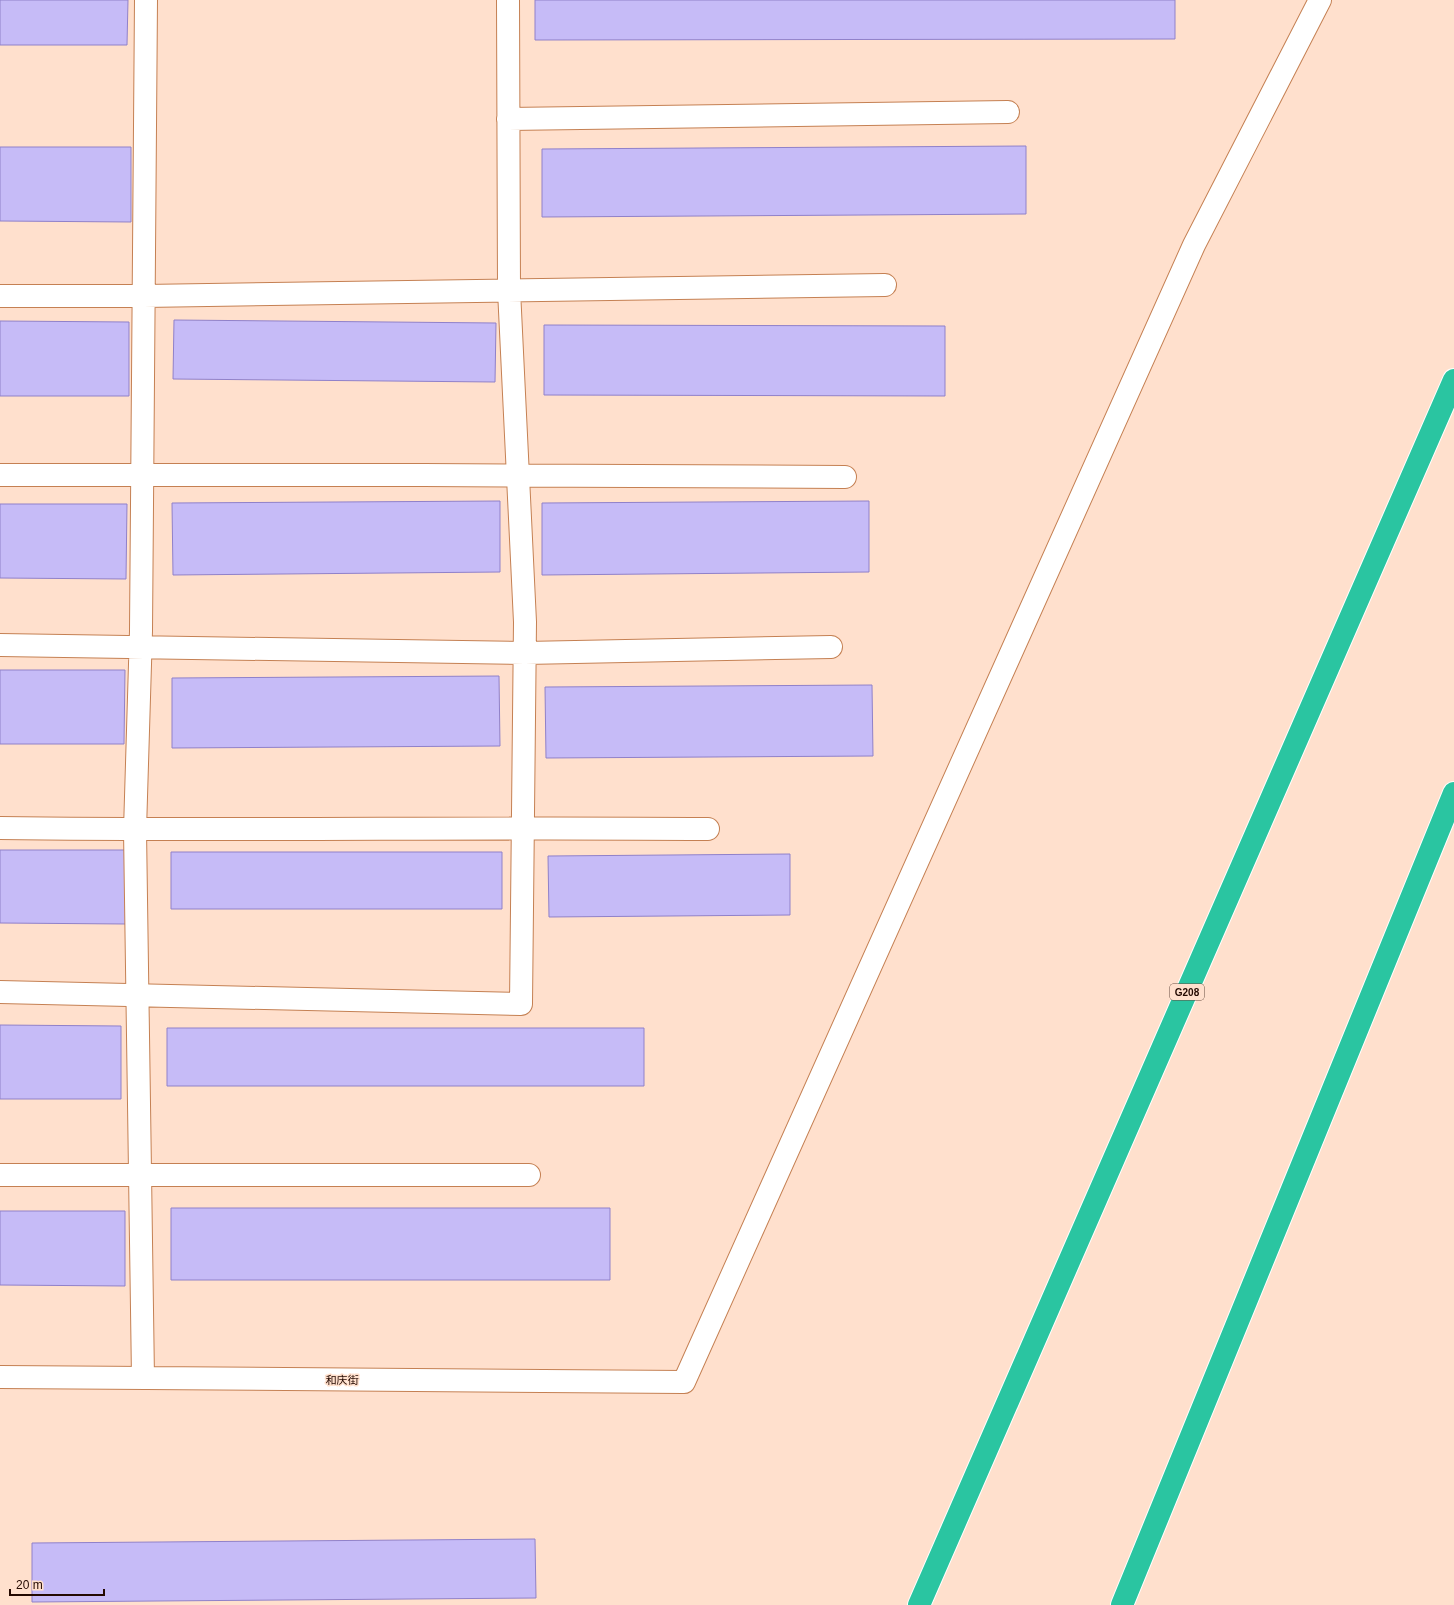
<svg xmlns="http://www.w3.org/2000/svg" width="1454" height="1605" font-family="Helvetica,'Noto Sans SC',sans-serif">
<rect width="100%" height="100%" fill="#ffe0cd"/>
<path fill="#c6bbf7" stroke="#9081c9" d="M0 0H128L127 45H0Z
M535 0H1175V39L535 40Z
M1026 146V214L542 217V149Z
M0 147H131V222L0 221Z
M174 320 496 323 495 382 173 379Z
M0 321 129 322V396H0Z
M544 325 945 326V396L544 395Z
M500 501V572L173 575 172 503Z
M869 501V572L542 575V503Z
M0 504H127L126 579 0 578Z
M0 670H125L124 744H0Z
M499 676 500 746 172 748V678Z
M872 685 873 756 546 758 545 687Z
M0 850H127L126 924 0 923Z
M171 852H502V909H171Z
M790 854V915L549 917 548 856Z
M0 1025 121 1026V1099H0Z
M167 1028H644V1086H167Z
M171 1208H610V1280H171Z
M0 1211H125V1286L0 1285Z
M535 1539 536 1598 32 1602V1543Z"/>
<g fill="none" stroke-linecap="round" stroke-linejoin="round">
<g stroke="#c58053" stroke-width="24">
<path id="minor" d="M508 119 1008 112
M0 296H144L885 285
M0 475H423L845 477
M0 645 525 653 831 647
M0 828C236 831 472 827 708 829
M0 992 521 1004 525 622 509 290 508 0
M0 1175H529
M0 1377 684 1382 1194 245 1320 0
M143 1378 135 830 141 631 146 0"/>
</g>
<g stroke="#fff" stroke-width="24">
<path id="highway" d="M919 1605 1454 380
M1122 1605 1454 793"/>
</g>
<use href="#minor" stroke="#fff" stroke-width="22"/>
<use href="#highway" stroke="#2ac5a1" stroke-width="22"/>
</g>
<g text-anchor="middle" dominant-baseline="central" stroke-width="3" stroke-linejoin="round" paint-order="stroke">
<rect fill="#ffe0cd" stroke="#654a3e" stroke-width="1" x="1170" y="984" width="34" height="16" rx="3"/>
<g font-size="10" font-weight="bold" fill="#230900">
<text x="1187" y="992">G208</text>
</g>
<g font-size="11" fill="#230900" stroke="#ffe0cd">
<text x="342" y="1380">和庆街</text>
</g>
</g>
<path d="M10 1589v6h94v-6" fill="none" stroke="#230900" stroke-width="2"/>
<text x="16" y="1589" font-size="12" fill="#230900" stroke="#ffe0cd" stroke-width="3" paint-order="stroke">20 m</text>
</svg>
